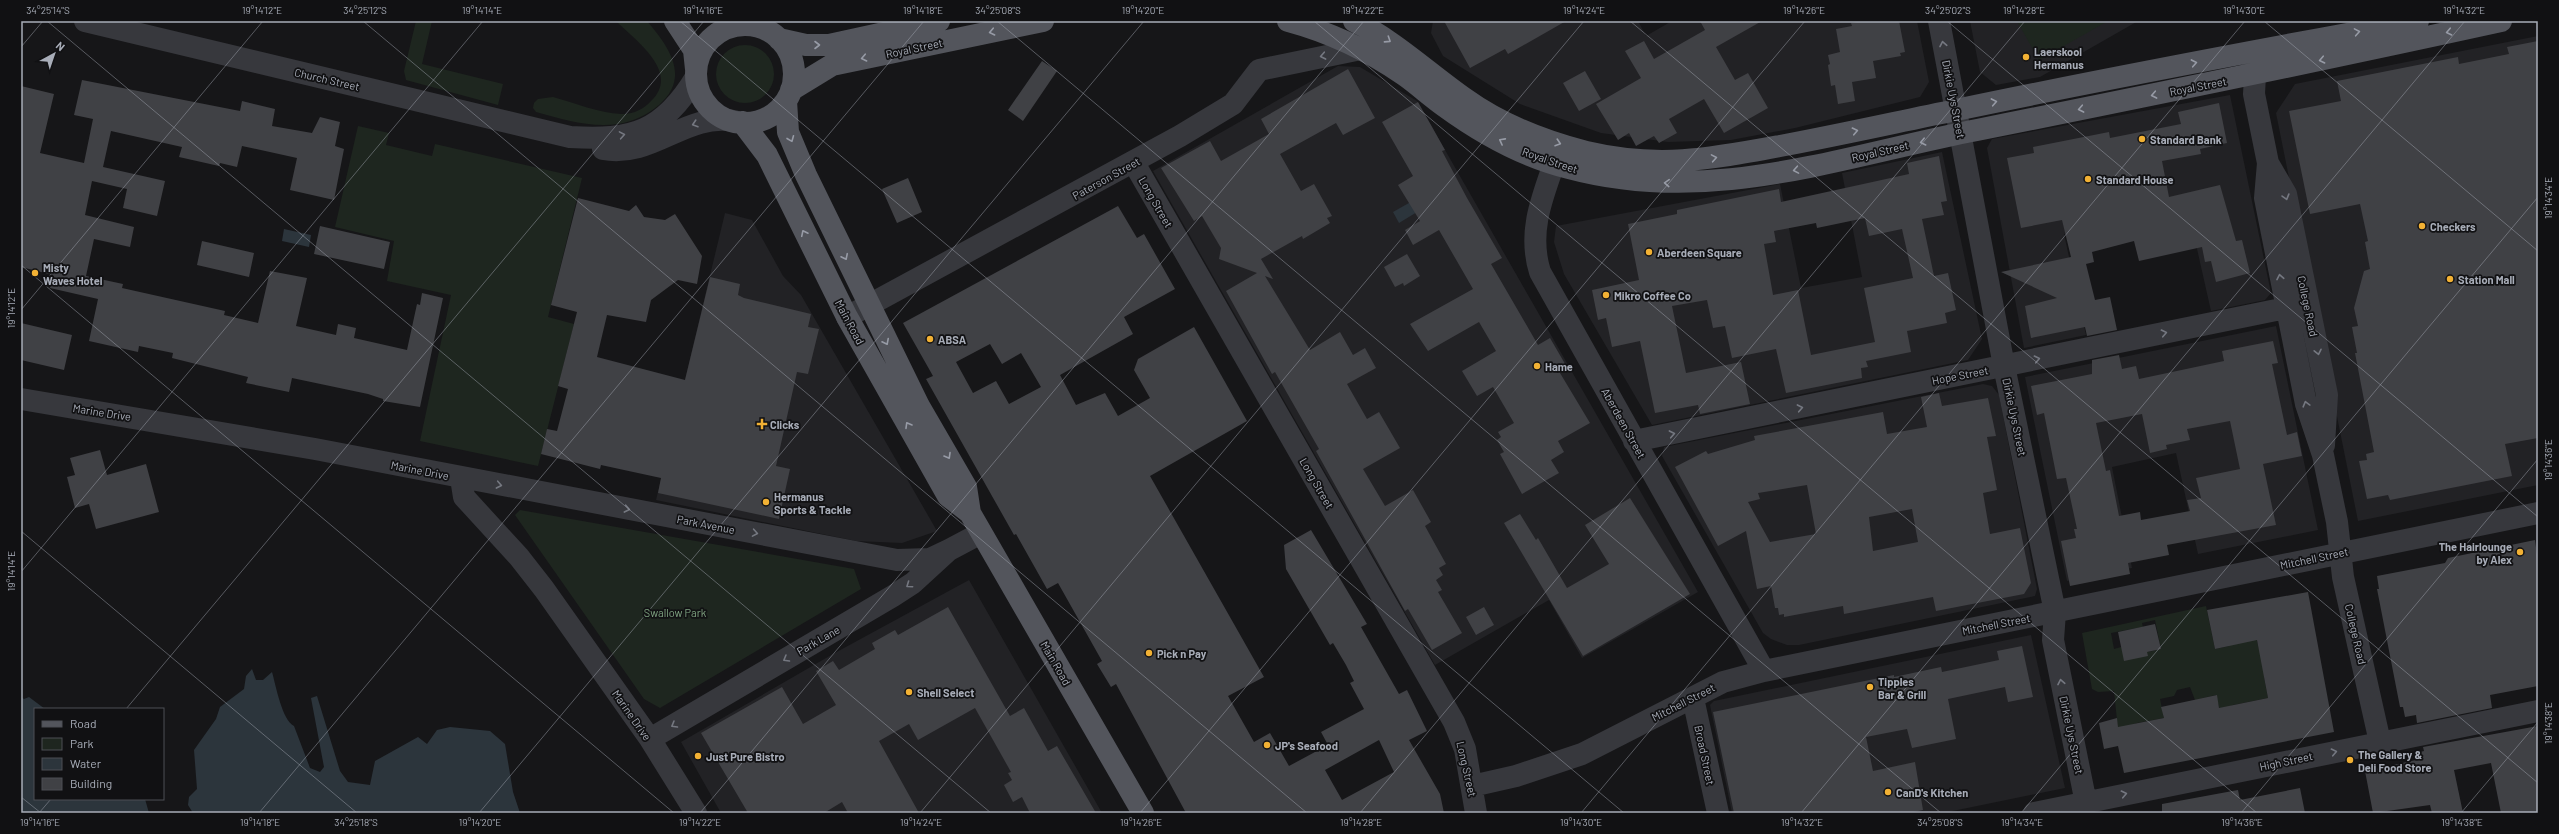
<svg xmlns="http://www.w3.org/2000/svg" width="2559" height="834" font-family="Barlow,sans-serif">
<rect width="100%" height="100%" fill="#161618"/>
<path fill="#222225" d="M1433 21H1638L1646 36 1672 21H1917L1929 82 1920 97 1795 128 1731 140 1668 142 1601 133 1520 104 1443 56 1431 33Z
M1970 21H2138L2040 77 1996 85 1980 72Z
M2538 36V485L2358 521 2276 113 2295 84Z
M1338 66 1360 67 1417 101 1698 592 1582 658 1549 600 1435 665 1153 171Z
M2230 95 2271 293 2265 300 2211 311 2188 209 2064 234 2086 335 2024 348 1987 148 1992 139Z
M1942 152 1982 339 1968 360 1652 425 1564 274 1554 242 1556 226 1780 184 1801 288 1862 277 1842 173Z
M725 213 752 220 783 276 801 295 937 531 902 543 856 541 656 500Z
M2276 326 2318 530 2198 554 2176 453 2112 467 2132 568 2067 581 2025 377Z
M1983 384 1992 386 1999 395 2037 589 2035 596 1799 645H1787L1771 639 1763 633 1662 456 1664 447Z
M969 580 1102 813H721L681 742 833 654Z
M2031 635 2065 788 1943 813H1732L1710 705 1714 701Z"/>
<path fill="#1e261f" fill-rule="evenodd" d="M416 21H432L422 64 503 84 498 105 406 80 404 71Z
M616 21H647C669 47 691 77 659 105 647 115 632 122 618 124 590 128 562 119 536 112L533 108 534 103 538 99 553 97C575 103 599 113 621 114 632 115 644 109 651 101 681 72 636 41 616 21Z
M2017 21H2108L2039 60Z
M716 74a29 29 0 1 1 58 0a29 29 0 1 1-58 0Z
M358 126 389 133 386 145 432 156 435 144 582 178 548 317 574 324 538 466 420 441 451 295 387 281 394 241 335 227Z
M520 510 854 569 861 589 660 708 644 699 515 515Z
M2206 606 2215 649 2229 646 2227 638 2256 637 2259 649 2284 673 2264 677 2268 698 2233 705 2220 711 2216 695 2195 700 2190 687 2177 690 2174 696 2160 699 2164 718 2137 723 2118 730 2114 691 2098 692 2092 689 2082 633ZM2155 620 2161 649 2148 652 2142 623ZM2142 627 2147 656 2121 647 2114 649 2111 633Z"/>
<path fill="#2c353c" d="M1416 199 1422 209 1399 223 1393 212Z
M284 229 311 235 309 247 282 241Z
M252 669 256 680H263L272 672C276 686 282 720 294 726L310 768 320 772 324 767 311 698 317 696 340 771 348 782 370 785 375 761 418 737 427 744 437 730 450 727 490 731 505 744 513 792 520 813H193L188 805 189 797 197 789 194 750 216 719 220 707 244 689 246 676Z
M21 697 24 699 29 697 45 709H35V799H145L149 813H21Z"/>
<path fill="#404145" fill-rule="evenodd" d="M1444 21H1566L1508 54 1505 49 1470 68Z
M1700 21H1762L1716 47 1735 80 1748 73 1768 108 1724 133 1704 99 1669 119 1677 133 1659 143 1654 136 1636 146 1629 133 1618 140 1596 104 1641 78 1625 51 1644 41 1654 59 1705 30Z
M1863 21H1899L1905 52 1900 53 1901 56 1873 61 1876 78 1852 82 1855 101 1838 104 1835 85 1831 86 1828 65 1830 64 1828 55 1840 52 1836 29 1852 26 1851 23Z
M2538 41V438L2505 444 2512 476 2390 500 2388 495 2367 499 2359 461 2367 460 2366 454 2374 452 2355 353H2357L2352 327 2358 326 2354 308 2364 271 2370 269 2365 242 2368 241 2360 204 2310 214 2289 111 2341 101 2337 81 2458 57 2459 64 2509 54 2507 47Z
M1042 61 1057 71 1023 121 1008 110Z
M1348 69 1375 118 1343 135 1336 123 1280 154 1301 191 1314 184 1332 216 1327 218 1330 223 1303 239 1302 236 1261 259 1273 279 1265 276 1310 350 1340 332 1353 355 1365 348 1376 368 1347 384 1367 419 1379 412 1400 448 1363 469 1385 506 1413 490 1431 522 1425 526 1446 564 1439 568 1443 575 1436 580 1442 590 1438 592 1462 633 1432 650 1408 609 1405 611 1316 451 1319 449 1275 372 1272 374 1226 291 1257 273 1219 259 1221 248 1202 216 1194 221 1161 168 1210 141 1221 161 1269 134 1261 119Z
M1585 71 1601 99 1579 111 1563 83Z
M82 80 240 111 242 101 275 109 272 126 312 133 320 117 340 122 335 146 344 149 334 200 290 190 297 158 242 146 237 167 220 163 219 166 179 157 182 147 111 131 103 167 165 181 157 216 123 208 127 189 92 181 85 215 134 227 130 247 94 239 86 276 123 284 122 288 225 311 224 315 258 323 270 271 307 278 296 326 336 335 338 324 356 328 354 338 407 350 417 304 420 305 422 293 443 298 420 407 383 401V399L368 394 292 378 289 392 246 383 248 377 172 358 173 353 139 346 138 352 89 341 98 299 50 288 53 275 21 267V86L54 94 40 153 84 163 93 119 74 115Z
M1418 102 1445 150 1442 151 1467 198 1502 258 1491 264 1538 345 1550 338 1568 369 1560 373 1590 423 1558 441 1564 452 1551 460 1559 473 1522 494 1500 454 1504 452 1497 440 1501 437 1498 432 1514 423 1493 387 1477 396 1462 371 1496 351 1479 322 1428 351 1410 324 1473 289 1439 230 1413 245 1405 230 1420 221 1398 185 1413 176 1382 122Z
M2219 103 2227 143 2200 149 2201 154 2162 161 2169 197 2220 185 2236 241 2242 240 2250 273 2216 282 2211 261 2205 262 2202 247 2139 261 2134 241 2092 252 2094 262 2086 264 2095 300 2110 297 2117 330 2087 336 2085 327 2031 338 2025 306 2057 298 2001 272 2071 257 2062 220 2021 228 2007 158 2034 153 2033 147 2109 132 2110 138 2181 124 2178 112Z
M1939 156 1947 201 1941 202 1944 215 1922 219 1934 276 1948 273 1956 310 1945 313 1947 323 1907 331 1911 352 1866 361 1868 367 1861 368 1862 378 1786 393 1776 349 1732 358 1725 326 1713 328 1707 300 1672 306 1686 373 1741 362 1750 404 1700 414 1698 405 1655 413 1640 341 1612 347 1606 318 1598 320 1592 290 1639 280 1628 224 1677 214V210L1779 189 1781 202 1909 174 1907 163ZM1865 218 1869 236 1902 229 1913 278 1864 288 1875 342 1811 355 1798 290 1773 295 1764 244 1776 242 1774 231 1816 223 1817 228Z
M908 178 922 212 897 223 882 189Z
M578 198 629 211 636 205 644 217 665 220 675 214 702 256 697 284 678 280 651 300 646 322 607 315 597 357 685 380 710 277 740 284 738 295 744 298 811 314 808 327 819 329 808 374 797 372 776 466 790 469 779 519 658 493 661 478 601 465 600 469 541 454 547 429 557 431 568 389 558 386 577 312 551 305Z
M1118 206 1137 238 1144 234 1175 289 1124 317 1133 334 1060 375 1076 405 1105 393 1118 416 1150 398 1134 370 1138 359 1194 327 1247 421 1150 476 1264 677 1228 696 1254 742 1270 733 1289 766 1328 745 1321 732 1364 709 1350 683 1354 681 1346 665 1333 643 1330 645 1286 569 1284 545 1311 530 1367 624 1361 627 1399 694 1407 690 1427 731 1409 740 1440 794 1444 813H1186L1116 684 1111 687 1097 664 1102 661 1058 583 1047 589 1016 534 1014 535 926 379 933 376 903 323ZM990 344 1002 364 1021 353 1041 387 1009 404 996 381 973 393 956 362ZM1379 740 1394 772 1342 800 1325 770Z
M320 226 390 242 384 269 314 254Z
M202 241 254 253 249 277 197 265Z
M1407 254 1420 276 1404 286 1403 283 1395 287 1384 267Z
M21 323 72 335 64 370 21 360Z
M2273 341 2278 363 2272 364 2287 435 2297 432 2302 456 2263 464 2276 525 2167 545 2169 555 2128 563 2130 574 2070 586 2061 541 2076 538 2074 529H2077L2066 478 2057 479 2044 413 2037 415 2031 386 2092 374V360L2119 355 2122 369 2136 366 2139 379 2224 361 2222 351ZM2142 414 2150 453 2167 449 2166 445 2190 440 2187 429 2230 421 2240 469 2196 478 2201 498 2187 500 2190 511 2141 520 2140 512 2119 516 2110 470 2106 471 2096 423Z
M1939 393 1942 406 1988 398 1996 436 1987 437 1997 490 1983 493 1990 534 2020 528 2031 583 2024 594 1936 611 1933 597 1844 614 1843 606 1784 617V614L1779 615 1778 608H1775L1771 586 1757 589 1746 531 1718 546 1675 467 1706 451 1708 454 1755 440 1754 436 1883 412 1887 434 1927 427 1921 397ZM1807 485 1816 534 1770 542 1748 502 1760 499 1758 493ZM1912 509 1918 542 1873 551 1869 517Z
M100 450 107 475 146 464 159 512 96 529 89 504 75 508 67 477 75 475 70 458Z
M1630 498 1690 594 1583 656 1504 523 1520 514 1536 540 1538 538 1567 588 1609 564 1585 525Z
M2535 540 2538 562V686L2490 695 2492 708 2417 723 2416 715 2405 717 2403 707H2400L2377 589H2379L2377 576 2445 563 2448 558Z
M2308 592 2334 732 2124 773 2118 746 2104 749 2099 723 2117 718 2118 727 2164 718 2161 707 2217 695 2219 708 2268 698 2257 640 2215 649 2207 610Z
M948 607 1010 716 1024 708 1048 751 1057 746 1096 813H1030L1022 797 1013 802 1004 785 1012 780 1008 773 1011 772 975 708 918 740 909 724 879 741 919 813H848L842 802 824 813H748L701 733 782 687 803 724 836 705 816 671 833 661 839 670 875 649 872 643 895 630 898 635Z
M1484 607 1494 625 1476 635 1466 617Z
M2155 624 2161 649 2147 652 2148 656 2124 661 2118 632Z
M2022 646 2033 697 2008 702 2005 687 1948 699 1956 739 1912 748 1907 729 1866 737 1873 771 1915 762 1923 810 1909 813H1734L1713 712 1894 675V677L1941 667 1942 672 1999 660 1997 651Z
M2538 726V813H2501L2491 763 2454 770 2463 813H2432L2430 805 2373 813 2365 771 2421 759 2420 752 2424 751 2423 747Z
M2300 788 2305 813H2162V804L2238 790 2240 800Z"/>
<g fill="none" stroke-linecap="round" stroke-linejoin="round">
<path stroke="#37383d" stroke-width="22" d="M85 21 570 137C632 141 663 132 696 77
M1939 21 2004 366 2055 612 2053 640 2088 813
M2251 56 2255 75 2254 94 2268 163 2265 198 2306 404 2323 455 2337 522 2343 577 2380 742
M603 149C654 158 685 112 734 121
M1134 163 1454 722 1465 749 1476 813
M2268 163 2286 194 2327 395 2324 445
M1554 164C1541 200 1528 234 1540 272L1764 671
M847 317 1180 136 1233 104 1259 70 1361 49
M21 399 315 449 897 560 930 559 949 550
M1634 441 2286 308
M461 478 464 497 519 557 544 589 650 739 696 813
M1693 698 1718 813
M650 739 893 596 913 583 949 550 981 533
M1472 786 1516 776 1582 754 1723 682 1764 671 2538 513
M2034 813 2538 711"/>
<path stroke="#53555c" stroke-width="22" d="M675 21 694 50 696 69
M1288 21C1329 32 1369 51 1404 75 1417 84 1430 96 1444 106 1481 133 1524 157 1569 168 1711 206 1838 157 1977 130 2152 95 2327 59 2501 21
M1354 21C1395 41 1427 72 1464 98 1500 124 1543 141 1586 152 1658 169 1710 159 1780 146 1839 135 1897 122 1956 110 2109 78 2264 49 2418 21
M696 74a49 49 0 1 1 98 0a49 49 0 1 1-98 0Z
M779 39 806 45H829L939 21
M791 90 832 65 1043 21
M786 101 788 132 806 175 919 406 966 487 970 513 1143 813
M742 122 767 155 847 317 948 496 970 513"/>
</g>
<defs><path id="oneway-chevron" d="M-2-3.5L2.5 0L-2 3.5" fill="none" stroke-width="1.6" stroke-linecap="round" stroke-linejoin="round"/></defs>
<g stroke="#979ba6">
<use href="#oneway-chevron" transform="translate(992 32) rotate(168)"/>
<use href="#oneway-chevron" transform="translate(2357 32) rotate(-10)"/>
<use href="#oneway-chevron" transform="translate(2449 32) rotate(168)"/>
<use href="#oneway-chevron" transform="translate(1388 40) rotate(33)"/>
<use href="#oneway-chevron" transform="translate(817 45)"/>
<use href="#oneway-chevron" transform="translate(864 58) rotate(168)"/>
<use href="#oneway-chevron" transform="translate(2322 60) rotate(168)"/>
<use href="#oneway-chevron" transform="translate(2194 63) rotate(-11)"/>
<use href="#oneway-chevron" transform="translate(2154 95) rotate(169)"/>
<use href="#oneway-chevron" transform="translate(1994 102) rotate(-11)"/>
<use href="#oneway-chevron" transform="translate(2081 109) rotate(169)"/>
<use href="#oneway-chevron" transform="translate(1855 131) rotate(-12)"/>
<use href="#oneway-chevron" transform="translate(791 139) rotate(68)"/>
<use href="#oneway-chevron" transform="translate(1502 141) rotate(-152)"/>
<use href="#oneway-chevron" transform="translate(1923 142) rotate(167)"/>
<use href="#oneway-chevron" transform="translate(1558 143) rotate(18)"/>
<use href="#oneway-chevron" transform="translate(1714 158) rotate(-10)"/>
<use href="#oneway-chevron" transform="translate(1796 170) rotate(170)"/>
<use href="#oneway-chevron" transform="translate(1667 183) rotate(-177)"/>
<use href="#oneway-chevron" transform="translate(804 233) rotate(-116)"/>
<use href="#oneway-chevron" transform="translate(845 257) rotate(64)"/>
<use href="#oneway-chevron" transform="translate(886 342) rotate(63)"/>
<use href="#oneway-chevron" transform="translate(908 425) rotate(-120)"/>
<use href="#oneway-chevron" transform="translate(948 456) rotate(60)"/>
</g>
<g stroke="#757881">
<use href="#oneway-chevron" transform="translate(1943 44) rotate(-101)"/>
<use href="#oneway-chevron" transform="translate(1323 56) rotate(169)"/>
<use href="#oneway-chevron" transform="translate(695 124) rotate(162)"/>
<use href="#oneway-chevron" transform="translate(622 135) rotate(-10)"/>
<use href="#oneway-chevron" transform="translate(2286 197) rotate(74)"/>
<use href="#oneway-chevron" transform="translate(2280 277) rotate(-101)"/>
<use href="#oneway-chevron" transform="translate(2164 333) rotate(-12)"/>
<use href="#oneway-chevron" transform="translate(2318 352) rotate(78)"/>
<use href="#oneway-chevron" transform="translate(2037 359) rotate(-12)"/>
<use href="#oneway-chevron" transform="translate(2306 404) rotate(-105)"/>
<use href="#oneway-chevron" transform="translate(1800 408) rotate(-11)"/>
<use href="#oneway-chevron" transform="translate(1672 434) rotate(-11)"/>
<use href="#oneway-chevron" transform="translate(499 485) rotate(11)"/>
<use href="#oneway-chevron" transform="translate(627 509) rotate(11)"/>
<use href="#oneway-chevron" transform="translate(755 533) rotate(10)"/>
<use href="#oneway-chevron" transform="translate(909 585) rotate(145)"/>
<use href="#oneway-chevron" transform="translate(786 659) rotate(150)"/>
<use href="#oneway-chevron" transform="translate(2061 682) rotate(-101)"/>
<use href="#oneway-chevron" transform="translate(674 725) rotate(150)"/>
<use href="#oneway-chevron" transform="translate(2334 752) rotate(-12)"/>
<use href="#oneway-chevron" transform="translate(2124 794) rotate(-12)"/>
</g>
<path fill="none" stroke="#a8adb8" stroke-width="1" stroke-opacity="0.45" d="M47 21 991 813M363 21 1307 813M680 21 1624 813M997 21 1941 813M1314 21 2257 813M1630 21 2538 783M1947 21 2538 517M2264 21 2538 251M21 47 43 21M21 265 674 813M21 310 263 21M21 531 357 813M21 572 483 21M126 709 704 21M21 797 41 813M39 813 51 799M259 813 924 21M479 813 1144 21M700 813 1364 21M920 813 1584 21M1140 813 1805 21M1360 813 2025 21M1581 813 2245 21M1801 813 2465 21M2021 813 2538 197M2241 813 2538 459M2461 813 2538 722"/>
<g fill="#f2b134" stroke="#111113" stroke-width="1.5">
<circle cx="2026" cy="57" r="4"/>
<circle cx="2142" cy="139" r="4"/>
<circle cx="2088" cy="179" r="4"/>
<circle cx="2422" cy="226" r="4"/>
<circle cx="1649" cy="252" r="4"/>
<circle cx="35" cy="273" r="4"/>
<circle cx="2450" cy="279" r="4"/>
<circle cx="1606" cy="295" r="4"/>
<circle cx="930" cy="339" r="4"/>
<circle cx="1537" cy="366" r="4"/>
<path d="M760 418h4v4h4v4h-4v4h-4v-4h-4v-4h4z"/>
<circle cx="766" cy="502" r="4"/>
<circle cx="2520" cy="552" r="4"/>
<circle cx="1149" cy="653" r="4"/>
<circle cx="1870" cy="687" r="4"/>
<circle cx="909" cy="692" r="4"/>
<circle cx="1267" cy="745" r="4"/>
<circle cx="698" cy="756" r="4"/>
<circle cx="2350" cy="760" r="4"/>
<circle cx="1888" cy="792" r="4"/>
</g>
<g text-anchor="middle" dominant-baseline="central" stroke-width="3.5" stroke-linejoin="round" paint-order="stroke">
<g font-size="11" fill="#a8adb8" stroke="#111113">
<text transform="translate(914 48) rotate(-12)">Royal Street</text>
<text transform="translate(327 79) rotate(13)">Church Street</text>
<text transform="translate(2198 86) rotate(-11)">Royal Street</text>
<text transform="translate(1954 99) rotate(79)">Dirkie Uys Street</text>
<text transform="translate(1880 151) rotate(-13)">Royal Street</text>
<text transform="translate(1550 160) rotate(19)">Royal Street</text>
<text transform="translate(1106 178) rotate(-29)">Paterson Street</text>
<text transform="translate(1156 202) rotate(60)">Long Street</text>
<text transform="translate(2308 306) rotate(78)">College Road</text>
<text transform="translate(850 322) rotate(62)">Main Road</text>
<text transform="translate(1960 375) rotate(-11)">Hope Street</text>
<text transform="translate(102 412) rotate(9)">Marine Drive</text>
<text transform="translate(2015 417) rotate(78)">Dirkie Uys Street</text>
<text transform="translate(1624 423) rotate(61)">Aberdeen Street</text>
<text transform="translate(420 470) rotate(11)">Marine Drive</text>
<text transform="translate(1317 483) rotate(60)">Long Street</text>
<text transform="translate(706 524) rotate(11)">Park Avenue</text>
<text transform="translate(2314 558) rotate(-12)">Mitchell Street</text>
<text transform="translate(1996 624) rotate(-11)">Mitchell Street</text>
<text transform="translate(2356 634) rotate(77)">College Road</text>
<text transform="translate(818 640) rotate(-30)">Park Lane</text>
<text transform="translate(1056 663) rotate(60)">Main Road</text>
<text transform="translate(1683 702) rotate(-27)">Mitchell Street</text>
<text transform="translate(632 715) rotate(55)">Marine Drive</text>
<text transform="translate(2072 735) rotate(78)">Dirkie Uys Street</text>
<text transform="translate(1705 755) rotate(78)">Broad Street</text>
<text transform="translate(2286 761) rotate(-12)">High Street</text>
<text transform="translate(1467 769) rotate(77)">Long Street</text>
</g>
<g font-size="11" font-weight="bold" fill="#a8adb8" stroke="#111113" text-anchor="start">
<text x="2034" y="51">Laerskool<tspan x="2034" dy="13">Hermanus</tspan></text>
<text x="2150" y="139">Standard Bank</text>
<text x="2096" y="179">Standard House</text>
<text x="2430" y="226">Checkers</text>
<text x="1657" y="252">Aberdeen Square</text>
<text x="43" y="267">Misty<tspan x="43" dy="13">Waves Hotel</tspan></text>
<text x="2458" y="279">Station Mall</text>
<text x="1614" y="295">Mikro Coffee Co</text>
<text x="938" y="339">ABSA</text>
<text x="1545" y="366">Hame</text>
<text x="770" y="424">Clicks</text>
<text x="774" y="496">Hermanus<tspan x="774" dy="13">Sports &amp; Tackle</tspan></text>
<text x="2512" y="546" text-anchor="end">The Hairlounge<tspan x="2512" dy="13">by Alex</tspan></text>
<text x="1157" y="653">Pick n Pay</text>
<text x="1878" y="681">Tipples<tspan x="1878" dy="13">Bar &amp; Grill</tspan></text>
<text x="917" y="692">Shell Select</text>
<text x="1275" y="745">JP's Seafood</text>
<text x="2358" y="754">The Gallery &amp;<tspan x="2358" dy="13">Deli Food Store</tspan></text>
<text x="706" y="756">Just Pure Bistro</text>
<text x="1896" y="792">CanD's Kitchen</text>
</g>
<g font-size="11" fill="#7fa381" stroke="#111113">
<text x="675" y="612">Swallow Park</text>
</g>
</g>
<rect width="2559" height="834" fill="none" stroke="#111113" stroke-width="44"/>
<rect x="34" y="708" width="130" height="92" fill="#111113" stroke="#4d4f55"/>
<rect x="42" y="721" width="20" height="6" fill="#53555c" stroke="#4d4f55"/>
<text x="70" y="728" font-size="12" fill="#a8adb8">Road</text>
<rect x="42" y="738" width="20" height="12" fill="#1e261f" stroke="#4d4f55"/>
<text x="70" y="748" font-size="12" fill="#a8adb8">Park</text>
<rect x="42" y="758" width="20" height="12" fill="#2c353c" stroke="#4d4f55"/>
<text x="70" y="768" font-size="12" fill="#a8adb8">Water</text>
<rect x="42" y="778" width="20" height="12" fill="#404145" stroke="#4d4f55"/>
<text x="70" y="788" font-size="12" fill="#a8adb8">Building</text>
<g transform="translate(54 54) rotate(40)" stroke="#111113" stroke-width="3" paint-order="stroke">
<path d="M0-3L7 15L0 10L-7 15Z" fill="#a8adb8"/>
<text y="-6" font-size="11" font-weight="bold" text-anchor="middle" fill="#a8adb8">N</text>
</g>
<rect x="22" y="22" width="2515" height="790" fill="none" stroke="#a8adb8" stroke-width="1.5"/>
<g font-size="10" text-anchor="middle" fill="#a8adb8">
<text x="48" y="14">34°25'14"S</text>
<text x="262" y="14">19°14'12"E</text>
<text x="365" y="14">34°25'12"S</text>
<text x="482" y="14">19°14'14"E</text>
<text x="703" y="14">19°14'16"E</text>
<text x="923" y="14">19°14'18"E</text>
<text x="998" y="14">34°25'08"S</text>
<text x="1143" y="14">19°14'20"E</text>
<text x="1363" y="14">19°14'22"E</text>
<text x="1584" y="14">19°14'24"E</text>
<text x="1804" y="14">19°14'26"E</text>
<text x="1948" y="14">34°25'02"S</text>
<text x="2024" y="14">19°14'28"E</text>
<text x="2244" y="14">19°14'30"E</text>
<text x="2464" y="14">19°14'32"E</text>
<text transform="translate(2548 198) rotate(-90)" y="4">19°14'34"E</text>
<text transform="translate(11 308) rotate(-90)" y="4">19°14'12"E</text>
<text transform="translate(2548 460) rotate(-90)" y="4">19°14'36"E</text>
<text transform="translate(11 571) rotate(-90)" y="4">19°14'14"E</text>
<text transform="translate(2548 723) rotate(-90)" y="4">19°14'38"E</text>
<text x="40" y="826">19°14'16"E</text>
<text x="260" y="826">19°14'18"E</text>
<text x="356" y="826">34°25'18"S</text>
<text x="480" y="826">19°14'20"E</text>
<text x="700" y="826">19°14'22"E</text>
<text x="921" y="826">19°14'24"E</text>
<text x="1141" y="826">19°14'26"E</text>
<text x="1361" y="826">19°14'28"E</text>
<text x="1581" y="826">19°14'30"E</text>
<text x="1802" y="826">19°14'32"E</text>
<text x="1940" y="826">34°25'08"S</text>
<text x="2022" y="826">19°14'34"E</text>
<text x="2242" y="826">19°14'36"E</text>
<text x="2462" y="826">19°14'38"E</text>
</g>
</svg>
